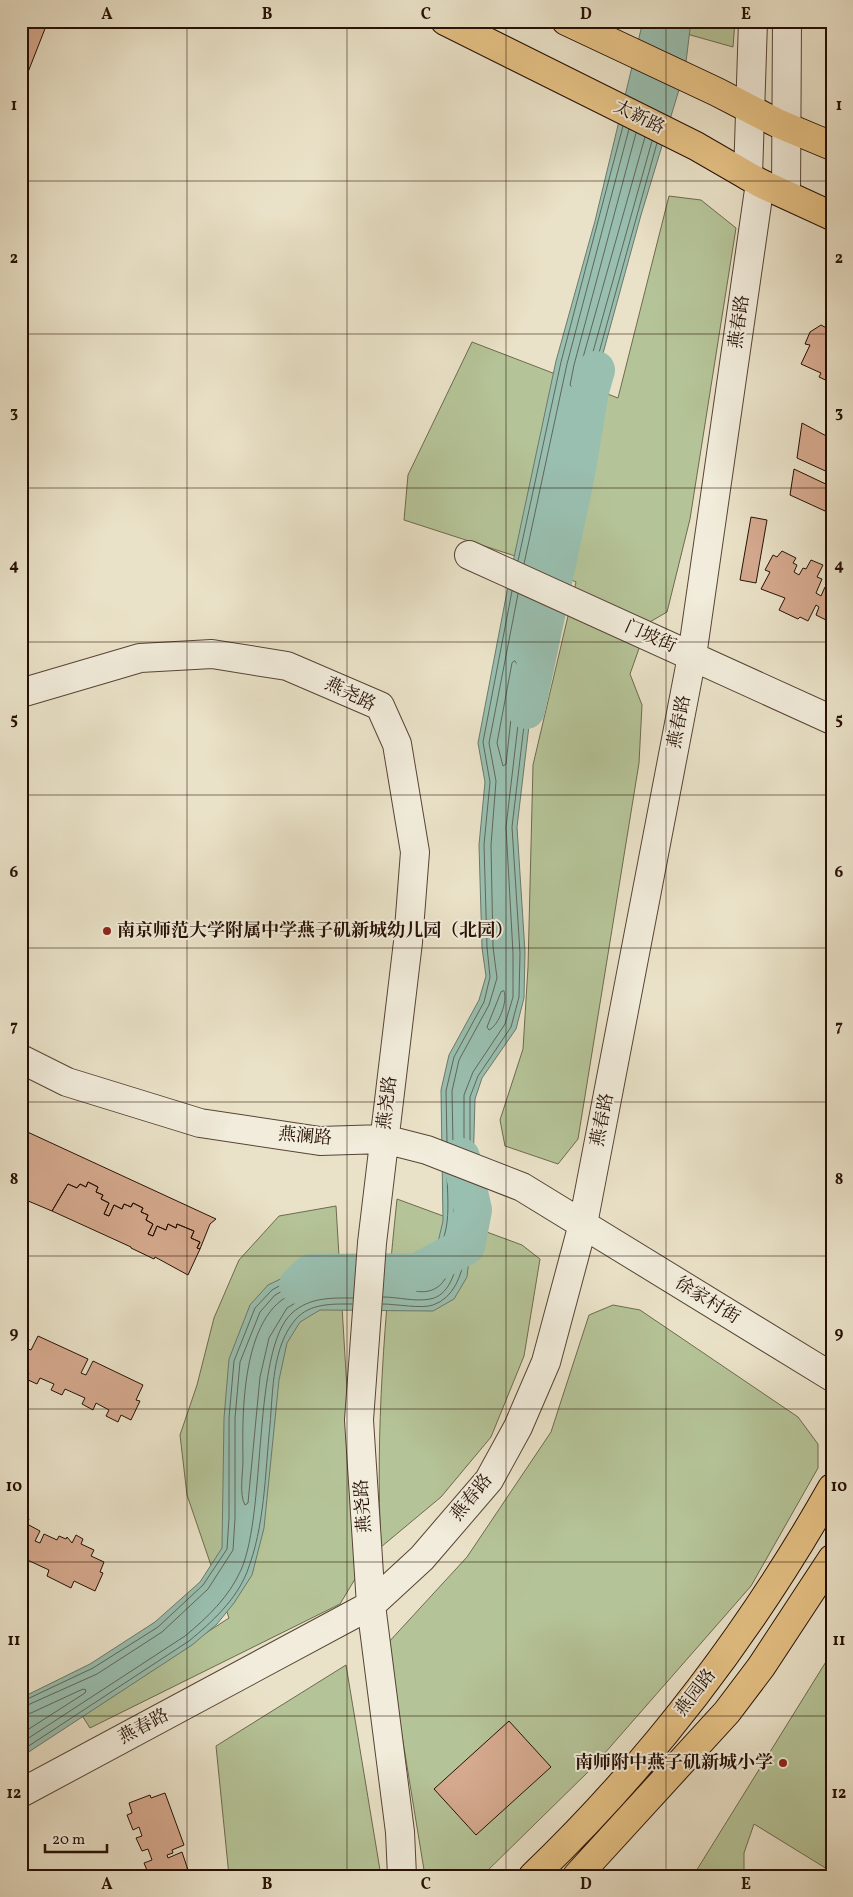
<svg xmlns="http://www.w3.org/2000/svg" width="853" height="1897" font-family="Vollkorn,'Noto Serif SC',serif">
<rect width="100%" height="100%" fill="#eae2c8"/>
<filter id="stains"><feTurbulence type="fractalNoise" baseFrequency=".004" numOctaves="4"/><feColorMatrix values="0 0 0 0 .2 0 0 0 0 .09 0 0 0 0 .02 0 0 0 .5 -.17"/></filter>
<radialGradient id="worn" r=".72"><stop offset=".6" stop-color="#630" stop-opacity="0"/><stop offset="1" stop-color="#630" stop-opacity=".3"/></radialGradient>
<path fill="#b5c498" stroke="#6e6a4e" d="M641 21H735L733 47Z
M669 196 701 200 736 228 690 519 667 612 648 623 630 674 642 705 639 763 578 1139 558 1164 505 1146 500 1120 523 1049 528 967 533 765 576 582 515 556 404 520 408 475 472 342 618 398Z
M397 1199 522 1245 540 1259 524 1356 491 1437 441 1497 381 1547C375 1431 385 1315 397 1199Z
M336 1206 358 1574 340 1604 90 1728 81 1714 229 1618 187 1495 180 1435 197 1385 214 1318 239 1260 279 1216Z
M613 1305 640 1310 798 1417 818 1444V1468L751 1586 590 1770 482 1876H425L387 1644 467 1557 551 1432 589 1315Z
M832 1652V1872L754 1824 744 1853V1876H693Z
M346 1665 381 1876H229L216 1746Z"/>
<path fill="#99bfb0" stroke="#6b796b" d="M643 21H691L685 70 641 215 580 437 538 650 517 827 525 952 524 998 516 1029 482 1078 475 1099 471 1240 467 1277 454 1299 433 1311 320 1310 300 1322 287 1343 279 1380 264 1528 252 1575 234 1603 217 1624 192 1645 21 1757V1698L90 1664 155 1622 200 1582 222 1548 224 1418 229 1359 250 1305 268 1285 293 1273 314 1270 397 1277 423 1261 438 1242 443 1221 441 1090 449 1055 479 1000 486 976 482 948 479 845 485 782 478 743 510 576 556 361 595 221Z"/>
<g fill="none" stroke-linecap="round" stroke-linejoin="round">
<path stroke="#60675a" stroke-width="1" d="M636 133 574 365 570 385 572 387 575 386 645 137
M518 561 561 362 623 126
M524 564 567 364 629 129
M542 572 570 434 652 141
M548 574 576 436 657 143
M515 661 517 664 506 764 503 766 497 743 512 663Z
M504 991C508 1001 499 1025 489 1030L487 1027 501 992Z
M447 1142 446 1091 454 1057 484 1002 490 977 487 947 484 845 490 782 483 742 512 591
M453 1144 452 1091 459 1060 489 1005 497 978 493 947 491 845 496 781 489 743 518 594
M464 1148V1095L473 1072 505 1024 513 997V953L506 827 527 648 536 602
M470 1151V1097L478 1076 511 1027 519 997 520 953 512 827 533 649 542 605
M445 1263 449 1264C449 1282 434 1295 416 1291V1287L435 1275Z
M384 1281C398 1282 404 1278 416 1271 454 1247 448 1213 447 1174
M384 1287C399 1288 406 1285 419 1276 458 1251 454 1217 454 1176
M309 1290 310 1294 287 1308 269 1338 260 1377 248 1503 245 1505C239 1495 243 1472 243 1460 242 1411 241 1295 309 1290Z
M383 1297C398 1297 415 1302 430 1299 467 1293 461 1209 462 1180
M383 1304C396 1304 422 1309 433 1305 474 1291 467 1218 468 1182
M21 1702 93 1668 158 1627 203 1585 227 1549 229 1518V1418L234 1361 255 1308 272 1290 295 1277 314 1275 354 1279
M21 1708 97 1674 162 1632 208 1589 233 1550 235 1518V1418L240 1362 260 1312 275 1295 297 1283 314 1281 354 1285
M21 1715 31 1713 83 1689 86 1690 85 1693 21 1734
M21 1743 185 1636C207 1618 229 1597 241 1570 267 1511 252 1349 292 1313 310 1297 331 1298 353 1298
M21 1751 189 1641C212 1622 236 1600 247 1572 265 1526 265 1473 270 1425 273 1391 272 1346 296 1319 310 1303 333 1304 352 1304"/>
<path stroke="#99bfb0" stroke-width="38" d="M526 710 577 469 590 391 596 370
M298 1285 311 1273 417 1272 466 1246 473 1210 461 1157"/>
</g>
<path fill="#d6aa8f" stroke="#260f04" d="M21 21H48L21 90Z
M821 325 832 331V383L819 377 821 373 801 364 810 345 805 344 810 332Z
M802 423 832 439V474L797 458Z
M794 469 832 487V498L825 511 790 495Z
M751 517 767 520 756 583 740 580Z
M782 551 796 558 793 563 797 565 794 572 799 575 803 568 806 569 811 560 823 565 817 577 822 579 816 593 821 596 825 587 832 590V623L816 615 819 607 816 605 808 621 800 617 798 619 779 610 785 598 761 589 770 572 765 570 773 555 777 557Z
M21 1129 216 1219 210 1224 200 1249 197 1248 200 1242 191 1238 194 1231 177 1224 176 1228 168 1224 166 1230 157 1226 153 1236 148 1234 153 1224 146 1220 148 1215 141 1212 143 1208 133 1203 131 1207 124 1204 122 1209 114 1205 109 1216 104 1214 109 1203 101 1199 103 1195 96 1192 98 1187 88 1182 86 1187 80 1184 77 1188 68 1184 52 1211 21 1198V1159L24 1154 21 1153Z
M88 1182 98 1187 96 1192 103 1195 101 1199 109 1203 104 1214 109 1216 114 1205 122 1209 124 1204 131 1207 133 1203 143 1208 141 1212 148 1215 146 1220 153 1224 148 1234 153 1236 157 1226 166 1230 168 1224 176 1228 177 1224 194 1231 191 1238 200 1242 197 1248 200 1249 188 1275 155 1257 154 1259 131 1248V1247L52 1211 68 1184 77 1188 80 1184 86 1187Z
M21 1336 29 1340 25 1348 31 1350 38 1336 88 1359 81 1373 86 1375 93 1361 143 1385 136 1400 140 1401 131 1420 121 1415 118 1422 106 1416 109 1410 96 1403 93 1410 82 1404 85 1398 65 1389 62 1395 51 1390 54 1384 40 1378 37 1384 26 1379 29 1373 21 1369Z
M21 1515 29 1519 27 1524 40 1531 35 1541 40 1543 44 1534 57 1540 59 1536 66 1539 67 1537 72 1543 76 1535 83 1539 81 1544 94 1550 91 1556 104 1562 100 1572 103 1573 95 1591 74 1581 71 1588 47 1576 49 1570 21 1557Z
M509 1721 551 1767 476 1835 434 1789Z
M165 1793 184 1845 172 1850 173 1853 167 1855 168 1858 182 1852 190 1876H147L149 1875 144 1863 152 1860 148 1849 142 1851 136 1838 142 1836 139 1827 133 1830 127 1815 132 1813 129 1803 150 1795 151 1798Z"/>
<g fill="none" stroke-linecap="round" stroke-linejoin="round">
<g stroke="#574435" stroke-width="30">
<path id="minor" d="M748 176 753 21
M786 194 787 21
M469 555 832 720
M21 693 140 658 212 654 287 666 380 706 397 744 415 852 408 942 372 1243 359 1420 371 1605 400 1832 402 1876
M21 1059 67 1082 200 1123 320 1141 384 1139 427 1150 522 1187 832 1377
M21 1793 371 1605 422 1558 489 1480 518 1427 546 1362 583 1224 692 656 760 183"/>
</g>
<g stroke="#260f04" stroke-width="30">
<path id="major" d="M445 21 696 146 760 183 832 216
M566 21 717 92 777 123 832 146
M533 1876C651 1763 751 1631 832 1488
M577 1876 727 1712 761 1667 832 1559"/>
</g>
<use href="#minor" stroke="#f1ecdb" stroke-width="28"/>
<use href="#major" stroke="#e5c184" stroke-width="28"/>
</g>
<path fill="none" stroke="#260f04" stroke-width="1" stroke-opacity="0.55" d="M187 21V1876M347 21V1876M506 21V1876M666 21V1876M21 181H832M21 334H832M21 488H832M21 642H832M21 795H832M21 948H832M21 1102H832M21 1256H832M21 1409H832M21 1562H832M21 1716H832"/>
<g fill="#8f2418" stroke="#f1ecdb" stroke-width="2">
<circle cx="107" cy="931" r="5"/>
<circle cx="783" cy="1763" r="5"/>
</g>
<g text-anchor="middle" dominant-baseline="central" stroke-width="4" stroke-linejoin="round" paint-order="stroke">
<g font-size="18" fill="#260f04" stroke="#f1ecdb">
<text transform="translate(639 118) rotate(26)">太新路</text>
<text transform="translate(740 322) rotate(-82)">燕春路</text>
<text transform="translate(650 637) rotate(24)">门坡街</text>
<text transform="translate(350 695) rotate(26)">燕尧路</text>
<text transform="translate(680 722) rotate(-79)">燕春路</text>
<text transform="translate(388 1103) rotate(-83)">燕尧路</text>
<text transform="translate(603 1120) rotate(-79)">燕春路</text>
<text transform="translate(305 1137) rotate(5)">燕澜路</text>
<text transform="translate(707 1301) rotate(32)">徐家村街</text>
<text transform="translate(472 1498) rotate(-51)">燕春路</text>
<text transform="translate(364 1506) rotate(-94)">燕尧路</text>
<text transform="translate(696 1693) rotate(-52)">燕园路</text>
<text transform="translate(144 1727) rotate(-28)">燕春路</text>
</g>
<g font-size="18" font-weight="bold" fill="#260f04" stroke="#f1ecdb" text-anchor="start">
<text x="117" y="931">南京师范大学附属中学燕子矶新城幼儿园（北园）</text>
<text x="773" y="1763" text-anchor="end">南师附中燕子矶新城小学</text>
</g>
</g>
<rect width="853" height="1897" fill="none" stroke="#eae2c8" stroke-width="55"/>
<path d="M45 1844v8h62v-8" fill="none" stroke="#260f04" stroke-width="2.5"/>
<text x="52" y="1844" font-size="15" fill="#260f04" stroke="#f1ecdb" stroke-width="4" paint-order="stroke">20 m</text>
<rect x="28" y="28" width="798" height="1842" fill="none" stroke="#260f04" stroke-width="2"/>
<g font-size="16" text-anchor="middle" font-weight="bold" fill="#260f04">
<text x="107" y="19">A</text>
<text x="267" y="19">B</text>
<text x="426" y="19">C</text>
<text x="586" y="19">D</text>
<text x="746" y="19">E</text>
<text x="14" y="110">1</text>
<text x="839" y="110">1</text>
<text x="14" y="263">2</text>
<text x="839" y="263">2</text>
<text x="14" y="417">3</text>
<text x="839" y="417">3</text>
<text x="14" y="570">4</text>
<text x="839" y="570">4</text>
<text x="14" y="724">5</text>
<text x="839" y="724">5</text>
<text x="14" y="877">6</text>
<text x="839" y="877">6</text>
<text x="14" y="1031">7</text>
<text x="839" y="1031">7</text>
<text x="14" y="1184">8</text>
<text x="839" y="1184">8</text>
<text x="14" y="1338">9</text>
<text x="839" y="1338">9</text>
<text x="14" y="1491">10</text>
<text x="839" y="1491">10</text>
<text x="14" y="1645">11</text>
<text x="839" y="1645">11</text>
<text x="14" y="1798">12</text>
<text x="839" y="1798">12</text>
<text x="107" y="1889">A</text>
<text x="267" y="1889">B</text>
<text x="426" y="1889">C</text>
<text x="586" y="1889">D</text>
<text x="746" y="1889">E</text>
</g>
<rect width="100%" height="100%" filter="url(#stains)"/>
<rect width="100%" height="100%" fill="url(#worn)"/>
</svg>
